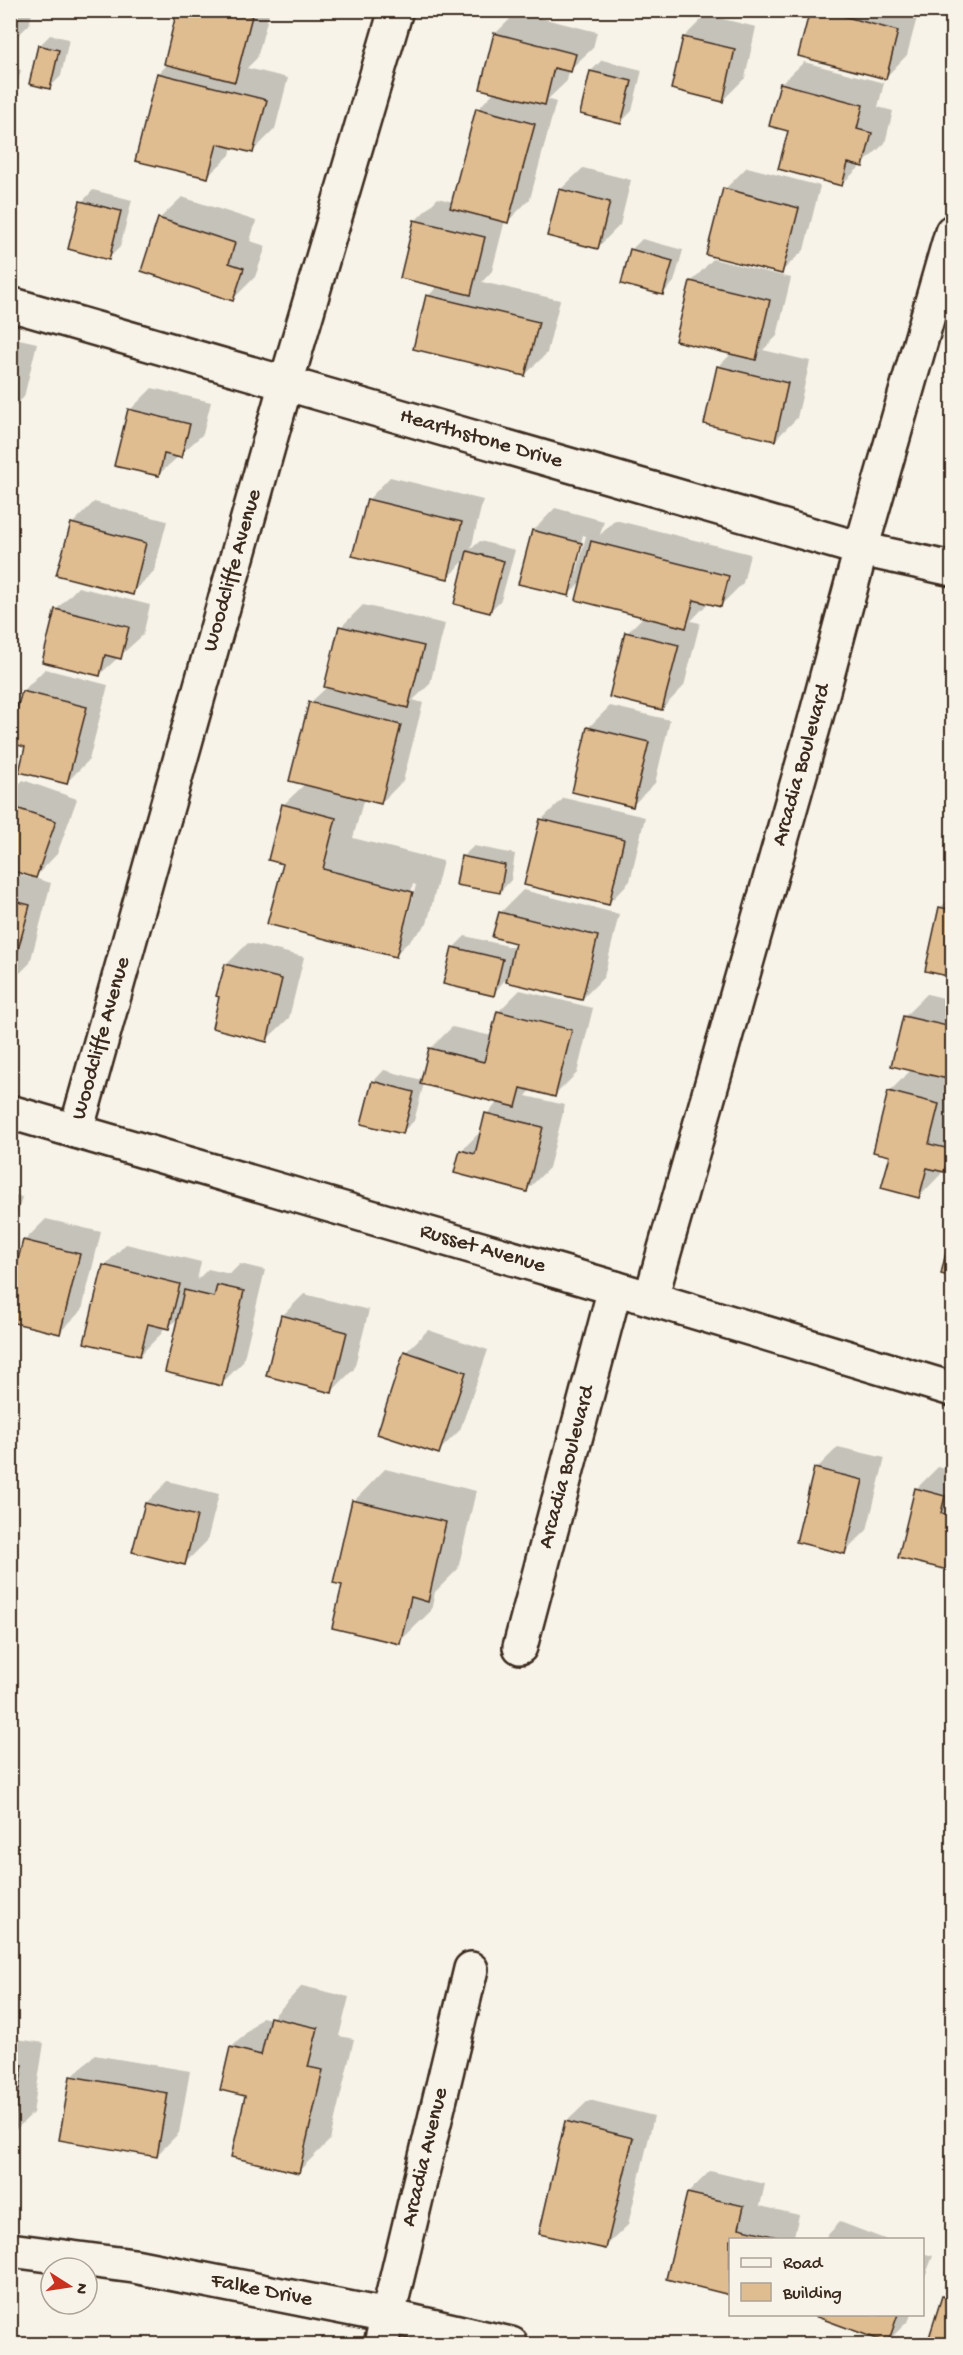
<svg xmlns="http://www.w3.org/2000/svg" width="963" height="2355" font-family="'Gochi Hand',sans-serif">
<rect width="100%" height="100%" fill="#f7f3e8"/>
<filter id="ink" filterUnits="userSpaceOnUse"><feTurbulence type="fractalNoise" baseFrequency=".0167" numOctaves="2"/><feDisplacementMap in="SourceGraphic" scale="12" xChannelSelector="R" yChannelSelector="G"/><feConvolveMatrix kernelMatrix="1 2 1 2 8 2 1 2 1" color-interpolation-filters="sRGB"/></filter>
<g filter="url(#ink)">
<path fill="#0003" fill-rule="evenodd" d="M10 10H33L29 25 10 43Z
M179 10H270L257 58 247 68 288 78 275 129 253 151 232 146 230 155 207 177 158 74 168 64Z
M812 10H919L907 55 885 78Z
M517 12 597 32 593 48 569 70 567 81 548 99 556 102 530 199 508 221 505 220 492 271 482 282 560 300 547 353 525 375 428 296 438 286 415 221 438 198 453 202 478 109 495 91V34Z
M706 15 756 27 745 78 723 100 684 37Z
M50 35 69 39 61 76 50 87 39 46Z
M602 60 642 70 632 111 621 122 591 71Z
M804 62 884 83 878 107 893 111 885 143 842 184 790 130 781 84Z
M10 67 21 70 10 113Z
M747 167 820 186 804 250 781 272 725 189Z
M583 168 631 180 620 225 597 248 560 190Z
M93 190 132 200 120 247 109 258 82 202Z
M182 197 256 221 250 241 266 246 255 277 233 299 159 219Z
M642 239 683 250 674 282 663 293 631 250Z
M713 259 791 278 777 336 763 350 810 361 797 418 775 440 718 367 732 353 691 282Z
M10 337 37 343 24 397 10 411Z
M152 388 211 402 203 434 158 475 130 410Z
M390 477 483 500 471 549 480 541 515 550 501 600 490 611 467 558 448 577 368 500Z
M94 502 167 521 154 571 132 593 72 524Z
M555 508 604 521 600 535 615 520 750 554 743 583 721 605 709 602 691 621 700 623 684 686 662 709 627 633 644 616 583 580 568 595 533 531ZM583 535 586 536 577 571H574Z
M78 587 150 605 143 635 99 675 56 610Z
M363 605 445 624 430 684 413 700 423 703 403 781 381 803 364 798 353 838 443 861 427 924 395 955 285 863 283 805 305 784 311 702 326 688 341 627ZM413 884 416 885 407 920H404Z
M45 669 108 685 89 760 67 782 27 746 23 691Z
M610 706 670 720 655 783 633 805 588 728Z
M23 780 77 799 57 854 34 878 51 883 30 963 10 983V872L31 878 32 875 10 868V788L14 789Z
M564 798 645 817 630 881 608 904 541 820Z
M474 846 515 854 511 880 500 892 462 857Z
M523 890 619 914 604 977 582 999 505 980 493 994 453 948 465 936 516 948 517 942 501 912Z
M952 896V975L926 970 940 908Z
M248 943 304 957 289 1018 266 1040 226 965Z
M520 990 593 1008 577 1073 555 1095 532 1089 526 1096 565 1105 549 1168 527 1190 461 1151 483 1129 487 1114 499 1101 424 1083 414 1121 402 1132 373 1082 384 1070 422 1080 430 1049 452 1027 492 1036 498 1012Z
M927 994 952 1000V1114L951 1122H952V1162L942 1170 941 1174 919 1197 892 1155 889 1092 912 1069 905 1016Z
M10 1194 22 1197 10 1244Z
M46 1219 101 1232 82 1310 60 1332 24 1241Z
M952 1232V1275L942 1273Z
M126 1244 201 1262 197 1280 208 1269 230 1274 240 1264 265 1270 243 1362 221 1384 180 1316 168 1328 164 1326 162 1333 140 1355 104 1266Z
M304 1294 369 1310 354 1369 332 1391 282 1316Z
M428 1330 488 1350 460 1430 438 1452 406 1352Z
M838 1447 885 1458 867 1530 845 1552 816 1469Z
M938 1467 952 1471V1569L899 1557 916 1489Z
M385 1469 476 1491 458 1569 435 1592 431 1611 399 1642 344 1584 354 1501Z
M168 1481 219 1494 207 1541 185 1563 146 1503Z
M302 1986 349 1997 339 2036 354 2039 330 2140 299 2171 231 2048 262 2017 271 2019Z
M10 2038 44 2043 33 2113 10 2135Z
M94 2055 190 2071 179 2133 157 2155 72 2077Z
M589 2100 654 2116 628 2225 605 2247 566 2122Z
M710 2171 765 2184 760 2206 799 2215 793 2240H730V2293L668 2278 688 2193Z
M840 2222 887 2240H823Z
M922 2253 933 2256 922 2284Z
M952 2288V2344H928L944 2297Z
M813 2314H911L909 2320 887 2342Z
M10 2335 24 2337 23 2344H10Z
M60 2341 77 2344H57Z"/>
<path fill="#e0bc91" stroke="#3b2a1e" stroke-width="1.5" d="M10 10H17L10 36Z
M177 10H228L252 16 235 82 164 64Z
M810 10H821L898 31 886 79 798 56Z
M878 10H905L904 17Z
M494 33 576 54 571 72 554 68 545 105 480 89Z
M683 37 735 49 723 102 671 89Z
M38 45 59 50 50 89 29 84Z
M590 71 632 81 621 124 580 114Z
M157 73 267 100 253 153 217 144 208 178 135 161Z
M780 83 863 105 857 129 872 133 863 167 848 163 842 186 778 169 788 131 769 126Z
M476 108 535 124 508 223 450 208Z
M723 188 799 208 782 274 706 255Z
M559 189 610 202 598 249 547 236Z
M80 201 121 211 109 260 68 249Z
M158 218 235 243 229 263 244 268 233 301 141 271Z
M414 220 485 237 471 295 400 278Z
M630 249 673 261 663 295 621 284Z
M690 281 770 300 756 360 675 341Z
M426 295 539 322 525 376 413 349Z
M10 364 16 365 10 387Z
M717 366 788 383 775 441 704 424Z
M128 409 190 424 181 458 164 454 159 476 114 466Z
M367 499 462 522 448 579 352 556Z
M71 523 146 543 133 595 56 575Z
M532 530 582 543 569 596 518 584Z
M591 541 729 576 721 607 694 600 686 628 576 600Z
M467 551 504 561 490 613 454 604Z
M55 609 129 627 121 659 105 655 100 676 42 662Z
M339 626 424 646 408 708 324 687Z
M625 632 679 645 662 710 609 697Z
M22 691 87 707 67 784 19 772 25 747 10 743V734Z
M309 702 401 725 381 804 289 781Z
M587 727 649 742 633 807 572 792Z
M282 804 336 818 323 869 413 892 396 957 267 924 283 864 268 860Z
M10 806 56 821 36 878 10 870Z
M540 819 624 839 609 905 524 885Z
M461 856 505 865 500 893 456 885Z
M10 900 30 905 10 980Z
M939 907 952 910V977L925 971Z
M499 912 598 936 582 1000 506 982 515 943 492 937Z
M452 947 503 959 494 996 443 984Z
M225 964 282 979 267 1042 212 1028 219 997 216 996Z
M497 1011 572 1030 555 1097 521 1088 516 1107 420 1084 429 1048 484 1062Z
M903 1016 952 1027V1080L891 1066Z
M372 1081 414 1092 403 1134 361 1124Z
M888 1091 939 1104 929 1144 950 1149 944 1172 927 1168 919 1198 881 1188 890 1156 873 1152Z
M485 1113 543 1127 527 1192 454 1173 460 1150 475 1154Z
M952 1226V1277L941 1274Z
M23 1240 80 1254 60 1334 10 1322V1291Z
M103 1265 180 1284 169 1329 148 1324 140 1356 84 1343Z
M217 1285 244 1291 222 1386 165 1372 184 1290 214 1297Z
M281 1315 347 1332 332 1393 266 1376Z
M404 1351 466 1372 439 1454 377 1434Z
M814 1468 863 1480 845 1554 796 1542Z
M915 1488 945 1496 941 1513 952 1516V1571L898 1558Z
M352 1500 446 1522 428 1602 411 1597 400 1644 332 1628 342 1585 333 1583Z
M145 1503 197 1516 185 1565 132 1552Z
M270 2017 318 2028 308 2067 323 2070 299 2173 231 2157 245 2096 220 2090 230 2047 261 2055Z
M10 2063 23 2065 11 2137 10 2136Z
M70 2076 168 2093 157 2157 59 2140Z
M565 2121 633 2138 606 2249 539 2234Z
M687 2193 744 2206 739 2228 777 2237V2240H730V2295L666 2279Z
M942 2296 952 2299V2344H927Z
M809 2314H898L888 2343Z"/>
<g fill="none" stroke-linecap="round" stroke-linejoin="round">
<g stroke="#3b2a1e" stroke-width="38">
<g id="minor">
<path id="s1" d="M10 304 861 549 952 569"/>
<path id="s2" d="M10 1112 615 1288 952 1389"/>
<path id="s3" d="M76 1131 286 383 396 10"/>
<path id="s4" d="M651 1298 813 728 861 549 952 232"/>
<path id="s5" d="M520 1647 615 1288"/>
<path id="s6" d="M10 2250 134 2266 388 2316 511 2344"/>
<path id="s7" d="M381 2344 471 1969"/>
</g>
</g>
<use href="#minor" stroke="#f7f3e8" stroke-width="33"/>
</g>
</g>
<g text-anchor="middle" dominant-baseline="central" stroke-width="4.5" stroke-linejoin="round" paint-order="stroke">
<g font-size="22" fill="#3b2a1e" stroke="#f7f3e8">
<text stroke="none"><textPath href="#s1" startOffset="490">Hearthstone Drive</textPath></text>
<text stroke="none"><textPath href="#s3" startOffset="582">Woodcliffe Avenue</textPath></text>
<text stroke="none"><textPath href="#s4" startOffset="554">Arcadia Boulevard</textPath></text>
<text stroke="none"><textPath href="#s3" startOffset="96">Woodcliffe Avenue</textPath></text>
<text stroke="none"><textPath href="#s2" startOffset="492">Russet Avenue</textPath></text>
<text stroke="none"><textPath href="#s5" startOffset="186">Arcadia Boulevard</textPath></text>
<text stroke="none"><textPath href="#s7" startOffset="192">Arcadia Avenue</textPath></text>
<text stroke="none"><textPath href="#s6" startOffset="255">Falke Drive</textPath></text>
</g>
</g>
<rect width="963" height="2355" fill="none" stroke="#f7f3e8" stroke-width="36"/>
<rect x="18" y="18" width="927" height="2319" fill="none" stroke="#3b2a1e" stroke-width="2" filter="url(#ink)"/>
<rect x="729" y="2238" width="195" height="78" fill="#f7f3e8" stroke="#aca397" stroke-width="1.5"/>
<rect x="741" y="2258" width="30" height="9" fill="#f7f3e8" stroke="#aca397" stroke-width="1.5"/>
<text x="783" y="2268" font-size="18" fill="#3b2a1e">Road</text>
<rect x="741" y="2283" width="30" height="18" fill="#e0bc91" stroke="#aca397" stroke-width="1.5"/>
<text x="783" y="2298" font-size="18" fill="#3b2a1e">Building</text>
<g transform="translate(69 2286) rotate(102)"><circle r="28" fill="#f7f3e8" stroke="#aca397" stroke-width="1.5"/>
<path d="M0-4.5L10 22L0 15L-10 22Z" fill="#c8321e"/>
<text y="-9" font-size="16" font-weight="bold" text-anchor="middle" fill="#3b2a1e">N</text>
</g>
</svg>
